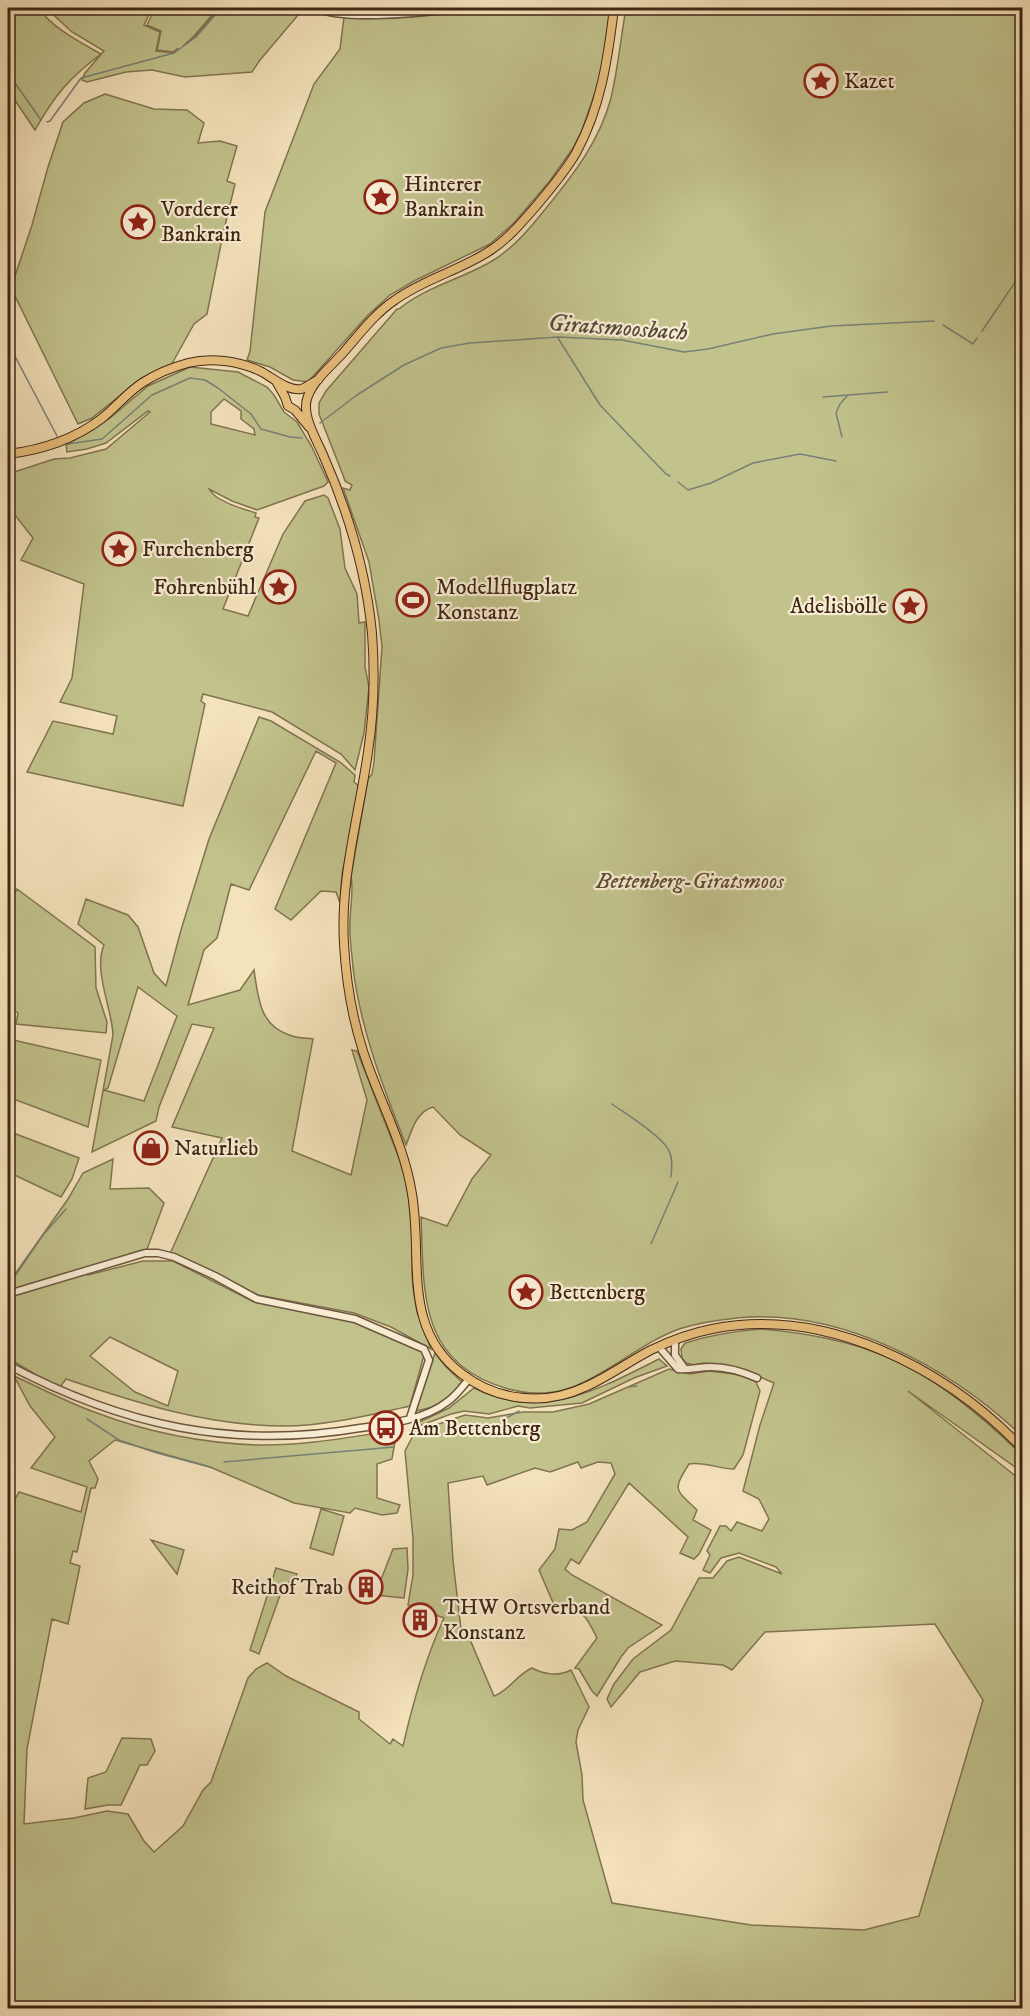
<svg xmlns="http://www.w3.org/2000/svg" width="1030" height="2016" font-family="'IM FELL DW Pica',serif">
<rect width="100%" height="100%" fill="#f4e2bb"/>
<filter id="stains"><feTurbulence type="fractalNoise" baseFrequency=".00333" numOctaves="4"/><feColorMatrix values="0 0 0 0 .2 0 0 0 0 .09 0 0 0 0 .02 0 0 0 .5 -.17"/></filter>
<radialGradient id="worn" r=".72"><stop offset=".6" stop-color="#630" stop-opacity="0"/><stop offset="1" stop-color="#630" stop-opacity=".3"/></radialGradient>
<path fill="#c1c28c" stroke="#807450" stroke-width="1.5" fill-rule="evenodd" d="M8 8H38C54 29 78 41 101 54 68 79 55 95 35 130L8 90Z
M46 8H152L144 25 160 32 156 51 174 53 178 48 173 52 157 50 161 31 147 25 155 8H218L194 36 183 46 195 37 220 8H304L260 60 252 72 185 77 152 70 126 72 87 82 82 80 85 73 104 51 72 32Z
M479 8H599L609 10 607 47 598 84 582 130 573 148 549 182 513 224 490 244 414 281 390 295 368 315 308 382 293 380 270 367 247 360 250 351 265 212 314 84 340 49 344 17 428 15Z
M626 8H1022V1436C949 1367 841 1308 737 1318 717 1320 698 1323 679 1329 646 1341 616 1367 584 1382 560 1395 531 1396 505 1388 418 1362 424 1292 421 1217L447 1226 472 1179 491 1155 460 1135 433 1107C416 1112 412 1130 406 1145 383 1087 361 1031 353 968 352 953 349 938 350 922 350 907 354 891 351 876L368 779 372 774 374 762 382 647 379 620 369 562 343 488 350 490 352 485 345 481 343 475 319 414V403L326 391 397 309H399C425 287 462 279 492 261 514 248 531 227 547 207 574 174 600 140 611 98 618 68 621 37 626 8Z
M105 94 154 109 187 110 204 123 198 143 220 141 237 146 227 181 235 184 223 234 207 314 194 324 169 369 142 378 92 418 78 424 11 288 32 225 48 167 63 122 84 103Z
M190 367 238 372 267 387 274 395 284 412 297 422 312 447 328 482 324 486 257 510 232 501 209 489C215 501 243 509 256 513L255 517 259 518 223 609 248 616 283 534 305 501 324 495 328 498 340 529 345 568 357 594 359 623 365 622V667L369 687 364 733 355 770 341 754 272 712 203 694 201 701 205 704 183 806 27 772 53 721 113 734 117 716 60 702 72 678 84 584 21 560 33 538 8 506V474L54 459 70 458 106 449 150 412 148 411 106 443 87 449 67 452 66 445 110 418 148 386ZM224 399 241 411V419L254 429 255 435 211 424V412Z
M259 717 271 721 340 762 355 775 354 782 360 787 342 874 340 903 336 892 321 891 291 920 275 909 336 763 316 751 249 890 231 884 217 938 204 950 188 1005 240 990 254 970C258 996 259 1025 289 1035 296 1038 305 1038 313 1039L292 1151 351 1175 367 1100 352 1050 357 1051 402 1166 408 1190 412 1230V1273L413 1288 417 1312 431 1349 391 1327 354 1313 258 1295 217 1274 169 1256 222 1138 172 1127 214 1028 192 1024 159 1107 156 1121 92 1152 113 1035C112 1008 93 971 104 945L78 924 86 899 128 915 138 927 154 973 166 986 181 930 209 839ZM138 987 177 1016 144 1101 104 1090 108 1088Z
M17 889 95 947 96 988 107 1022 106 1033 16 1024 18 1013 8 1006V904Z
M13 1040 101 1060 88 1127 8 1097V1061Z
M8 1131 79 1158 72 1179 61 1197 8 1172Z
M113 1159 110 1189 149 1188 164 1203 146 1252 88 1273V1275L143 1261H173L254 1302 355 1321 422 1350 424 1355 410 1406C369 1415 326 1426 284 1426 208 1426 137 1403 66 1379L60 1387 48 1382 8 1358V1299L14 1294 8 1284 68 1199 83 1173ZM110 1337 178 1371 168 1406 135 1392 90 1356Z
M761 1329C809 1333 864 1344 907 1366 950 1389 988 1422 1022 1455V1472L908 1391 1022 1481V2008H8V1512L19 1492 81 1512 87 1487 31 1468 55 1437 30 1406 14 1376C41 1388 68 1403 97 1413 147 1432 204 1443 257 1445 304 1446 351 1437 397 1430L392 1459 377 1464V1498L400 1505 397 1513 382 1515 355 1508 350 1513 294 1503 210 1467 115 1440 89 1461 98 1479 95 1488H91L77 1552 73 1551 70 1563 80 1566 68 1624 52 1619 27 1749 24 1824 74 1818 107 1811 128 1814 144 1841 154 1852 183 1826 203 1790 211 1782 248 1678 256 1669 267 1663 286 1676 359 1712V1719L390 1744 393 1739 403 1746C413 1702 425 1659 444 1618L408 1605 413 1575V1538L405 1451 415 1432 465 1415 488 1418 523 1412H553L589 1404 669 1369 690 1374 709 1371 742 1375 756 1382 760 1391 743 1455 734 1469C719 1469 703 1461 689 1464 672 1491 675 1489 697 1510L693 1520 711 1530 699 1554 694 1559 680 1553 688 1537 629 1483 579 1564 571 1559 565 1569 572 1575 662 1625 628 1648 621 1657 597 1696 592 1691 579 1669 575 1668 597 1638C587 1617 581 1605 555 1607L539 1570 555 1549 559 1529 572 1530 587 1522 615 1474 611 1463 598 1462 581 1468 578 1462 550 1472 535 1468 487 1485 483 1476 448 1483 453 1561 461 1629 471 1642 494 1696C510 1690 516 1675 532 1668 543 1674 558 1677 571 1670L589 1707 578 1730 576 1742 582 1775 583 1800 612 1903 751 1925 864 1930 919 1916 983 1700 935 1624 765 1632 732 1670 723 1665 675 1661 640 1672 611 1707 607 1699 614 1684 633 1659 671 1630 699 1578H713L727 1561 739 1557 782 1574 776 1567 739 1553 721 1558 710 1573 703 1570 710 1555 707 1551 720 1526H726L731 1531 737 1522 762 1531 769 1519 759 1499 743 1491 760 1425 774 1383 737 1367 703 1363 694 1365 686 1363 682 1358 681 1349 685 1343C710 1335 735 1331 761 1329Z
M435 1353 446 1367 462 1382C453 1401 436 1407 416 1411Z
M659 1359 667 1366 634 1378 582 1403 530 1408 518 1406 489 1414 464 1411 451 1414 411 1429 415 1424 449 1408 474 1388C542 1422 597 1390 659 1359Z
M321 1509 344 1516 333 1555 310 1548Z
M151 1540 184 1550 177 1574Z
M407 1548 408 1569 404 1598 375 1595 393 1549Z
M276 1568 297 1574 294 1580 284 1584 259 1654 250 1650Z
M122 1738 151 1739 155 1751 147 1765H140L121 1805H108L85 1809 88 1778 106 1772Z"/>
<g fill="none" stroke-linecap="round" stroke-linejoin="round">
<path stroke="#778175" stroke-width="1.5" d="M8 73 41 120
M47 122 50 121 81 78 174 53 196 37 221 8
M943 325 973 344 977 338
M982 331 1022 272
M558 338 600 405 666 474 670 476
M8 343 57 436
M823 397 887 392
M320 423 357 395 404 365 441 348 470 343 558 337 622 340 684 352 708 349 773 334 831 326 934 321
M842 437 836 413 840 404 848 395
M68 444 102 439 152 395 190 378 205 380 218 388 251 414 261 429 290 437 302 438
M678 482 688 490 711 483 753 463 800 454 836 461
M612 1104C626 1114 660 1135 668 1149 673 1157 672 1168 671 1177
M651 1244 678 1182
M9 1285 43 1235 66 1209
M629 1387 637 1386
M87 1419 119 1440 157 1453 210 1467
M501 1421 519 1411
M224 1462 394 1447"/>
<g stroke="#6c553e" stroke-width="9">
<path id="minor" d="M317 8C345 22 429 12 462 8
M8 1294 145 1253H158L174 1257 215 1276 257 1299 355 1319 424 1349 429 1360 410 1418
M675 1340V1355L685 1369
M659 1347 678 1369C690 1370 698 1367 711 1367 727 1367 741 1371 757 1378
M8 1365C122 1425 231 1450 360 1428 388 1424 424 1420 447 1402 456 1396 462 1387 469 1379"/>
</g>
<g stroke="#3f2614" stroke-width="10">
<path id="major" d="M614 8C608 58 601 107 576 153 565 172 551 188 537 205 523 221 509 238 491 250 461 270 424 279 395 300 374 314 359 335 342 354 331 366 314 380 308 396 300 414 317 440 324 457 349 514 366 571 372 633 375 673 374 713 368 752 359 816 340 878 344 944 346 980 352 1017 363 1051 378 1098 404 1143 412 1194 423 1258 401 1328 462 1374 497 1401 545 1406 585 1387 608 1377 628 1362 651 1350 670 1341 691 1333 712 1329 826 1306 945 1368 1022 1448
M276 381 285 397 288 406 295 410 309 427
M8 454C42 450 73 440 101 419 115 408 127 393 142 383 156 374 173 367 188 363 211 357 239 361 260 371 272 377 287 391 301 389 306 388 313 382 318 380"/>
</g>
<use href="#minor" stroke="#f8ecd3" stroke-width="6"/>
<use href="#major" stroke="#eac17e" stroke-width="8"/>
</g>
<defs>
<g id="sight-ring" transform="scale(1.725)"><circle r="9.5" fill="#f8ecd3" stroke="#8f2418" stroke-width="1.5"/><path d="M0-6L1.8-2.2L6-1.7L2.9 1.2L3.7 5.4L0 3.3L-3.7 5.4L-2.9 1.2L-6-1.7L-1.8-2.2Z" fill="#8f2418"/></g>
<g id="stadium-ring" transform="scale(1.725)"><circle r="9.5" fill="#f8ecd3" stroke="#8f2418" stroke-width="1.5"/><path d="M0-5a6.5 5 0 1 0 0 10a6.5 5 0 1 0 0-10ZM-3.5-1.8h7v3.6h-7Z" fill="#8f2418"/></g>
<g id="shop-ring" transform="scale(1.725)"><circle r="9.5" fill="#f8ecd3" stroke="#8f2418" stroke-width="1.5"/><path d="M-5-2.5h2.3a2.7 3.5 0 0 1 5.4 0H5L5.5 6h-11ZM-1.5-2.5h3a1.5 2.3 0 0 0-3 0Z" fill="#8f2418"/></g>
<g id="bus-ring" transform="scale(1.725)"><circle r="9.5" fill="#f8ecd3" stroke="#8f2418" stroke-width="1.5"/><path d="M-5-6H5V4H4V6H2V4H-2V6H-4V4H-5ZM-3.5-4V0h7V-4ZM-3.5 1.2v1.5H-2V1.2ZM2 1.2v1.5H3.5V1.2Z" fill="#8f2418"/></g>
<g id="building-ring" transform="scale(1.725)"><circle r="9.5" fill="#f8ecd3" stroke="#8f2418" stroke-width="1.5"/><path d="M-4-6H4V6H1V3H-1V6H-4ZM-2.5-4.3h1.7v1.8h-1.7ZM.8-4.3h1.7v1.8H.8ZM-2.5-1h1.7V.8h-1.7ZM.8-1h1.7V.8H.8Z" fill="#8f2418"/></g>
</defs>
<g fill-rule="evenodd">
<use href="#sight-ring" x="821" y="81"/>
<use href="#sight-ring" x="381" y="197"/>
<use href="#sight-ring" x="138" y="222"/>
<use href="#sight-ring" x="119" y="549"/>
<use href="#sight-ring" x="279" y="587"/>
<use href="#stadium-ring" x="413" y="600"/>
<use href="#sight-ring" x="910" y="606"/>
<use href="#shop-ring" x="151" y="1148"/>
<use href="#sight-ring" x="526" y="1292"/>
<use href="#bus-ring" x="386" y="1428"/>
<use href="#building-ring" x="366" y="1587"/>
<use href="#building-ring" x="420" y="1620"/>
</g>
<g text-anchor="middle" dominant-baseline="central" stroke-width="4.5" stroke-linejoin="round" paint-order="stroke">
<g font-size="22" fill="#3f2614" stroke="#f8ecd3" text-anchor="start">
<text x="844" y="81">Kazet</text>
<text x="404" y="184">Hinterer<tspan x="404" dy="25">Bankrain</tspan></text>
<text x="161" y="209">Vorderer<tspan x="161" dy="25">Bankrain</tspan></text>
<text x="142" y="549">Furchenberg</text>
<text x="256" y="587" text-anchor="end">Fohrenbühl</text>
<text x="436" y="587">Modellflugplatz<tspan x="436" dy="25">Konstanz</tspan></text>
<text x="887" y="606" text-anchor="end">Adelisbölle</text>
<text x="174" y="1148">Naturlieb</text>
<text x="549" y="1292">Bettenberg</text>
<text x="409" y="1428">Am Bettenberg</text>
<text x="343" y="1587" text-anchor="end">Reithof Trab</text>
<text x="443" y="1607">THW Ortsverband<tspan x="443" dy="25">Konstanz</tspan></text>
</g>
<g font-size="22" font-style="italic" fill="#604d32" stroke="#f8ecd3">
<text x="690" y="881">Bettenberg-Giratsmoos</text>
</g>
<g font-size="24" font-style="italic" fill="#564c3c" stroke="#f8ecd3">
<text transform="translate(618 328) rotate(4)">Giratsmoosbach</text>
</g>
</g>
<rect width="1030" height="2016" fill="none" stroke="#f4e2bb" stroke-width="30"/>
<rect x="9" y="9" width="1012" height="1998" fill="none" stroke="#3f2614" stroke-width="3"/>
<rect x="15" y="15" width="1000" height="1986" fill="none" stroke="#3f2614" stroke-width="1.5"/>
<rect width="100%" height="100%" filter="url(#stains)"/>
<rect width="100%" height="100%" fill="url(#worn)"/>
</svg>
